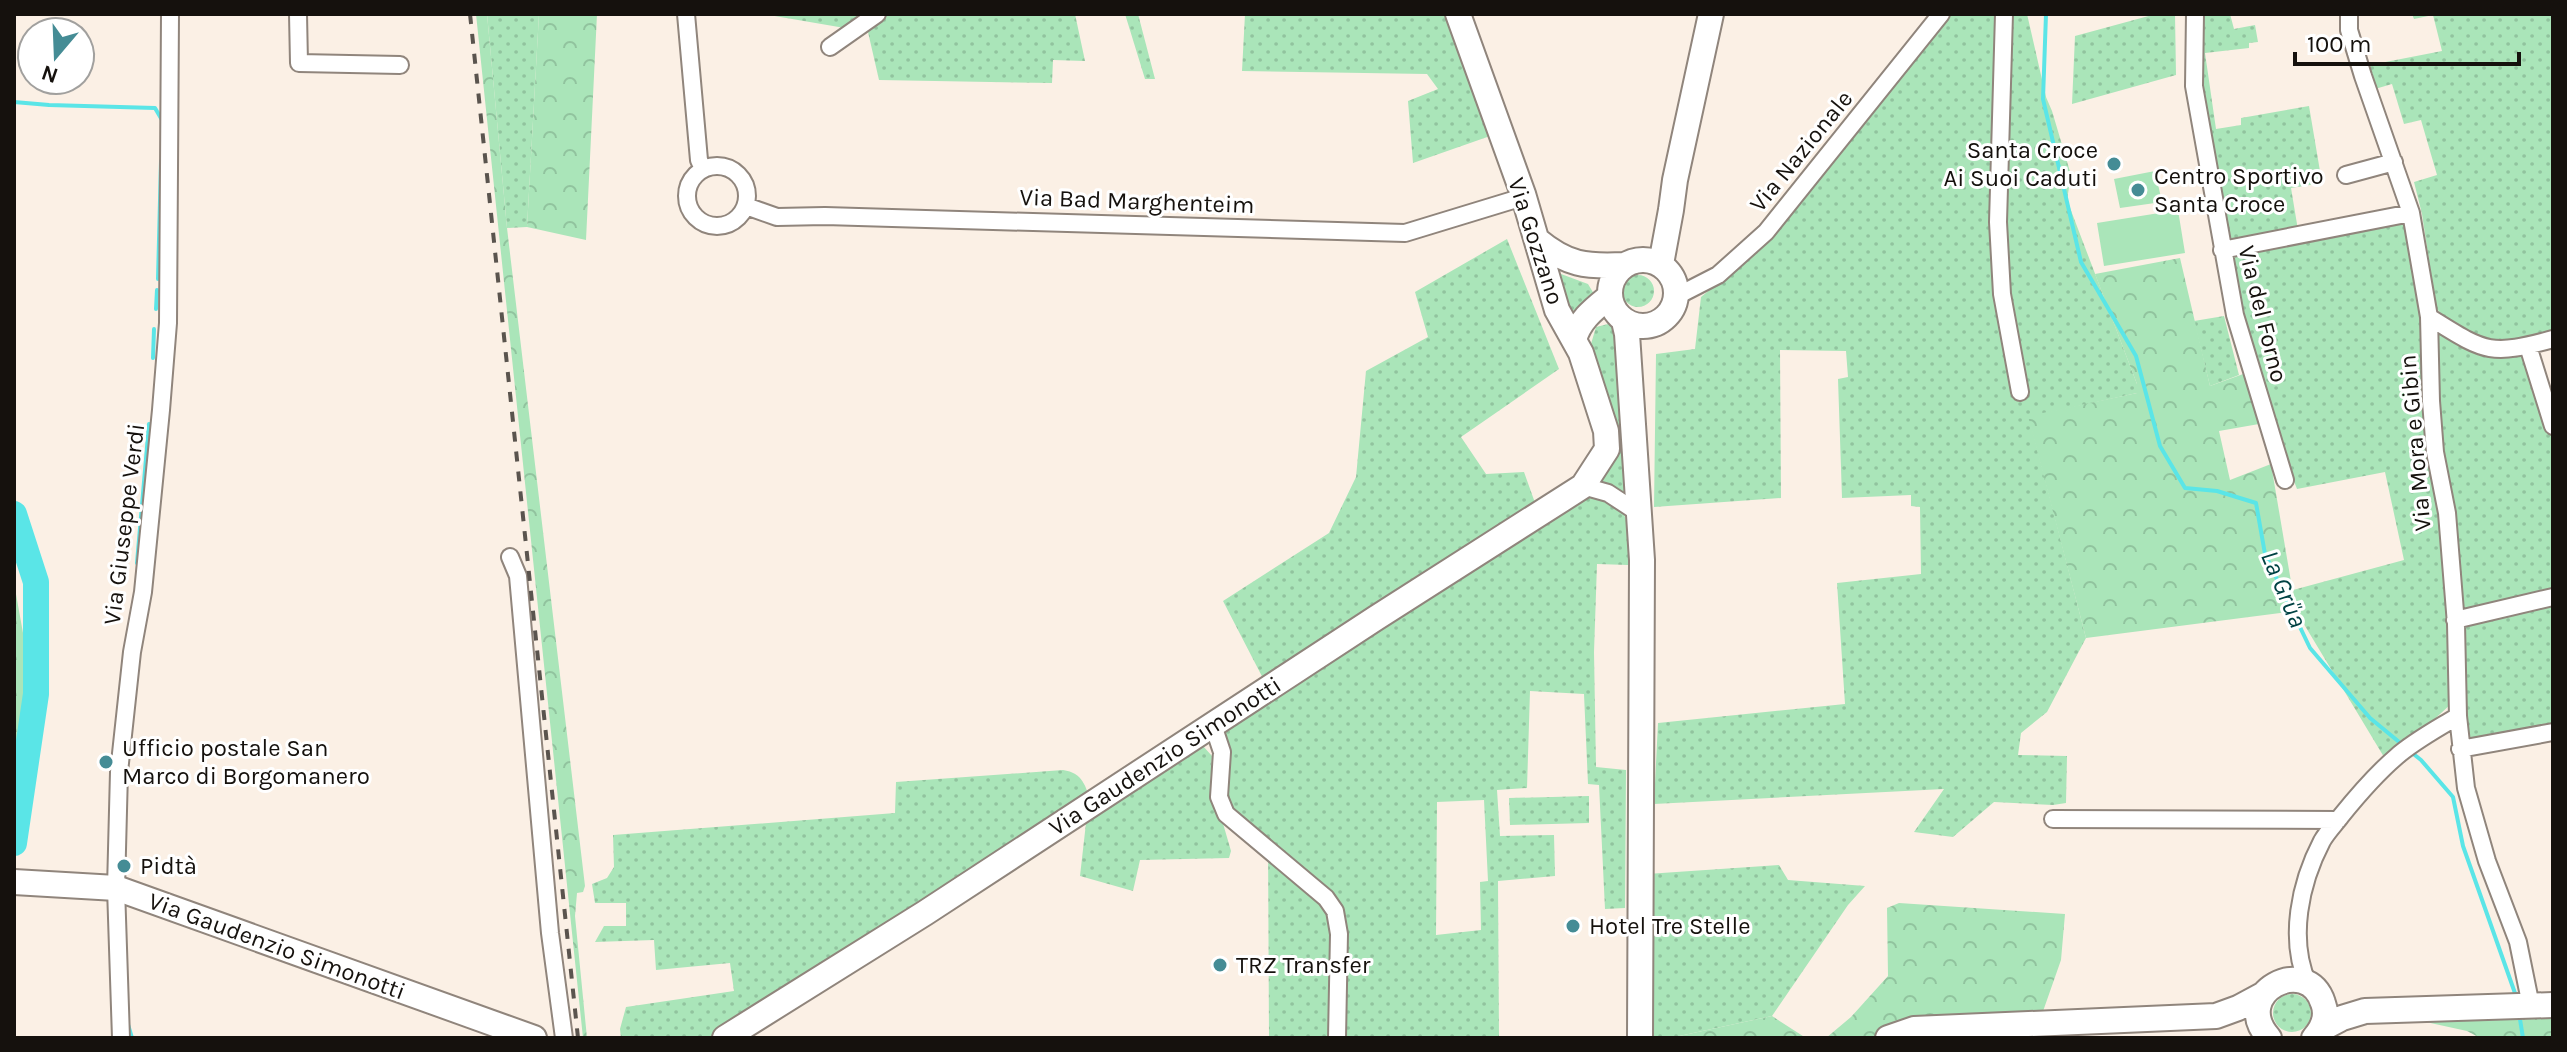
<svg xmlns="http://www.w3.org/2000/svg" width="2567" height="1052" font-family="Karla,sans-serif">
<defs>
<pattern id="grass-dots" width="8" height="8" patternUnits="userSpaceOnUse" patternTransform="scale(2)"><rect width="8" height="8" fill="#aae5b9"/><path d="M2 2h.1M6 6h.1" fill="none" stroke="#91c39e" stroke-width="1.8" stroke-linecap="round"/></pattern>
<pattern id="forest-crowns" width="20" height="18" patternUnits="userSpaceOnUse" patternTransform="scale(2)"><rect width="20" height="18" fill="#aae5b9"/><path d="M2 6a3 3 0 1 1 6 0M12 15a3 3 0 1 1 6 0" fill="none" stroke="#91c39e"/></pattern>
</defs>
<rect width="100%" height="100%" fill="#fbf0e5"/>
<path fill="url(#grass-dots)" fill-rule="evenodd" d="M487 14H539L527 227 507 228Z
M763 14H1075L1085 61 1053 60 1052 83 879 80 868 32Z
M1125 14H1138L1155 79H1145Z
M1245 14H1447L1493 135 1413 163 1408 101 1438 89 1427 74 1242 71Z
M1945 14H2002L2003 294 2006 14H2027L2046 97 2052 111 2071 175 2067 200 2137 384V393L2029 417 2086 638 2047 712 2021 733 2018 755 2067 756 2066 803 2053 805 1994 802 1953 837 1914 832 1944 789 1654 804 1658 723 1845 704 1837 583 1921 574 1920 507 1911 506V495L1842 498 1838 379 1848 377 1846 351 1780 350 1781 498 1654 507 1656 354 1695 349 1701 297 1743 262Z
M2156 14H2175L2176 75 2072 104 2075 36Z
M2199 14H2230L2234 29 2255 25 2258 42 2249 43V48L2205 53 2216 129 2241 125V118L2309 106 2322 183 2291 188 2298 230 2225 246 2197 87Z
M2412 14H2553V337L2513 348 2456 330 2436 308 2422 214 2414 182 2437 175 2421 120 2404 124 2392 84 2375 89 2370 65 2442 51 2433 15 2414 19Z
M2417 216 2442 514 2461 695 2387 762 2296 611 2293 590 2404 560 2385 472 2297 489 2266 409 2226 252Z
M1507 239 1559 369 1461 437 1486 474 1524 472 1539 514 1268 688 1223 601 1329 533 1356 477 1366 371 1428 337 1415 292Z
M1561 274 1588 284 1594 294 1575 312 1566 304 1557 278Z
M1622 291a16 16 0 1 1 32 0a16 16 0 1 1-32 0Z
M2435 313 2453 332 2526 350 2553 429V592L2461 614 2440 443Z
M2224 316 2239 375 2210 386 2194 321Z
M1608 324 1615 327 1632 498 1596 480 1613 435 1591 344 1596 327Z
M1587 493C1595 496 1605 498 1613 502 1633 514 1628 545 1628 565L1597 564 1594 652 1596 767 1626 770 1625 908 1605 909 1599 785 1588 784 1584 694 1530 691 1527 788 1497 790 1500 836 1554 835 1555 876 1498 881 1499 1038H1269L1268 838 1235 813 1224 794 1230 747 1221 724 1428 600ZM1484 800 1488 881 1480 882 1481 930 1436 935 1437 802Z
M2553 602V729L2469 746 2466 692 2458 623Z
M1203 746 1212 756 1210 787 1215 811 1222 820 1231 851 1229 858 1140 860 1133 891 1080 876 1086 823 1192 750Z
M1063 770C1083 773 1086 786 1091 804L725 1038H621L620 1029 626 1007 734 991 730 963 656 970 654 940 595 942 604 926H626V903H595L592 884 607 878 614 867 613 835 895 813 896 782Z
M1589 796V823L1510 825 1509 798Z
M1779 865 1788 880 1865 886 1848 905 1772 1016 1670 1038H1647V874Z
M2273 1013a19 19 0 1 1 38 0a19 19 0 1 1-38 0Z"/>
<path fill="url(#forest-crowns)" d="M476 14H487L507 228 585 886 583 892 577 893 575 916 587 1038H583Z
M539 14H597L586 240 527 227Z
M2180 258 2210 386 2246 373 2259 424 2219 431 2230 480 2271 464 2296 611 2086 638 2028 416 2137 393V384L2095 274Z
M14 583 25 644V717L14 770Z
M1899 903 2065 914 2061 960 2041 1017 1883 1033 1875 1038H1826L1851 1017 1888 976 1887 908Z
M2553 1015V1038H2480L2467 1031 2403 1017Z
M1772 1016 1806 1038H1670Z"/>
<path fill="#aae5b9" d="M2155 171 2162 202 2120 208 2114 179Z
M2178 210 2185 253 2104 266 2097 223Z"/>
<g fill="none" stroke-linecap="round" stroke-linejoin="round">
<path stroke="#5ae5e7" stroke-width="4" d="M2046 14 2043 99 2081 262 2136 356 2160 446 2185 488 2217 491 2256 503 2265 554 2310 648 2370 718 2404 746
M14 102 49 105 155 108 162 120
M158 279 161 161
M156 309 157 290
M153 358 154 329
M137 563 149 424
M2411 752 2421 760 2453 797 2463 846 2516 996
M2519 1013 2523 1038
M127 1021 132 1038"/>
<path stroke="#5ae5e7" stroke-width="26" d="M14 514 36 582V694L14 843"/>
<g stroke="#90857c" stroke-width="20">
<path id="street" d="M298 14 299 63 400 65
M686 14 699 160 703 169
M2004 14 1998 222 2002 294 2020 392
M2195 14 2194 86 2235 315 2285 480
M2349 14V30L2363 76 2411 213 2429 317 2431 401 2435 452 2447 513 2456 624 2458 716 2466 788 2487 861 2518 942 2531 1006
M830 47 877 14
M687 196a30 30 0 1 1 60 0a30 30 0 1 1-60 0Z
M2346 175 2394 162
M746 206 777 217 825 216 1405 233 1523 197
M2222 250 2411 213
M1677 296 1718 275 1766 232 1941 14
M2429 317C2484 351 2488 357 2553 339
M2528 346 2553 426
M1583 486 1608 493 1640 514
M510 557 518 576 550 933 564 1038
M2455 620 2553 597
M1213 725 1222 752 1219 797 1226 814 1326 898 1335 911 1339 934 1337 1038
M2460 749 2553 732
M2053 819 2338 820
M2308 984C2288 939 2300 883 2322 841 2327 832 2335 824 2341 816 2358 795 2375 775 2396 757 2414 741 2437 729 2458 716
M121 1038 116 888 119 772 132 652 143 592 161 410 168 323 170 14"/>
</g>
<g stroke="#90857c" stroke-width="28">
<path id="secondary" d="M1537 240C1567 265 1586 267 1624 265
M1610 293a33 33 0 1 1 66 0a33 33 0 1 1-66 0Z
M1661 264 1671 210 1675 180 1711 14
M1624 321 1627 334 1642 560 1640 1038
M1574 340C1579 320 1594 309 1610 296
M14 882 116 888 534 1038
M2321 1029 2342 1018 2365 1011 2553 1005
M725 1038 925 913 1376 618 1583 486 1607 449 1606 431 1581 353 1557 310 1523 194 1458 14
M1888 1038 1914 1029 2216 1016 2238 1008 2264 994
M2269 1038C2229 993 2307 953 2323 1003 2328 1016 2323 1028 2314 1038"/>
</g>
<use href="#street" stroke="#fff" stroke-width="16"/>
<use href="#secondary" stroke="#fff" stroke-width="24"/>
<path stroke="#5a544e" stroke-width="4" stroke-dasharray="10 10" stroke-linecap="butt" d="M470 14 578 1038"/>
</g>
<g fill="#458c95" stroke="#fff" stroke-width="3">
<circle cx="2114" cy="164" r="8"/>
<circle cx="2138" cy="190" r="8"/>
<circle cx="106" cy="762" r="8"/>
<circle cx="124" cy="866" r="8"/>
<circle cx="1573" cy="926" r="8"/>
<circle cx="1220" cy="965" r="8"/>
</g>
<g text-anchor="middle" dominant-baseline="central" stroke-width="6" stroke-linejoin="round" paint-order="stroke">
<g font-size="24" fill="#15110d" stroke="#fff" text-anchor="start">
<text x="2098" y="150" text-anchor="end">Santa Croce<tspan x="2098" dy="28">Ai Suoi Caduti</tspan></text>
<text x="2154" y="176">Centro Sportivo<tspan x="2154" dy="28">Santa Croce</tspan></text>
<text x="122" y="748">Ufficio postale San<tspan x="122" dy="28">Marco di Borgomanero</tspan></text>
<text x="140" y="866">Pidtà</text>
<text x="1589" y="926">Hotel Tre Stelle</text>
<text x="1236" y="965">TRZ Transfer</text>
</g>
<g font-size="24" fill="#15110d" stroke="#fff">
<text transform="translate(1801 151) rotate(-51)">Via Nazionale</text>
<text transform="translate(1137 201) rotate(2)">Via Bad Marghenteim</text>
<text transform="translate(1536 241) rotate(72)">Via Gozzano</text>
<text transform="translate(2263 314) rotate(76)">Via del Forno</text>
<text transform="translate(2415 443) rotate(-95)">Via Mora e Gibin</text>
<text transform="translate(124 524) rotate(-83)">Via Giuseppe Verdi</text>
<text transform="translate(1165 756) rotate(-33)">Via Gaudenzio Simonotti</text>
<text transform="translate(277 946) rotate(20)">Via Gaudenzio Simonotti</text>
</g>
<g font-size="26" font-style="italic" fill="#004243" stroke="#fff">
<text transform="translate(2284 589) rotate(67)">La Grűa</text>
</g>
</g>
<rect width="2567" height="1052" fill="none" stroke="#15110d" stroke-width="32"/>
<g transform="translate(56 56) rotate(199)"><circle r="38" fill="#ffffff" stroke="#a1a09e" stroke-width="2"/>
<path d="M0-6L14 30L0 20L-14 30Z" fill="#458c95"/>
<text y="-12" font-size="22" font-weight="bold" text-anchor="middle" fill="#15110d">N</text>
</g>
<path d="M2295 52v12h224v-12" fill="none" stroke="#15110d" stroke-width="4"/>
<text x="2307" y="52" font-size="24" fill="#15110d" stroke="#ffffff" stroke-width="6" paint-order="stroke">100 m</text>
</svg>
